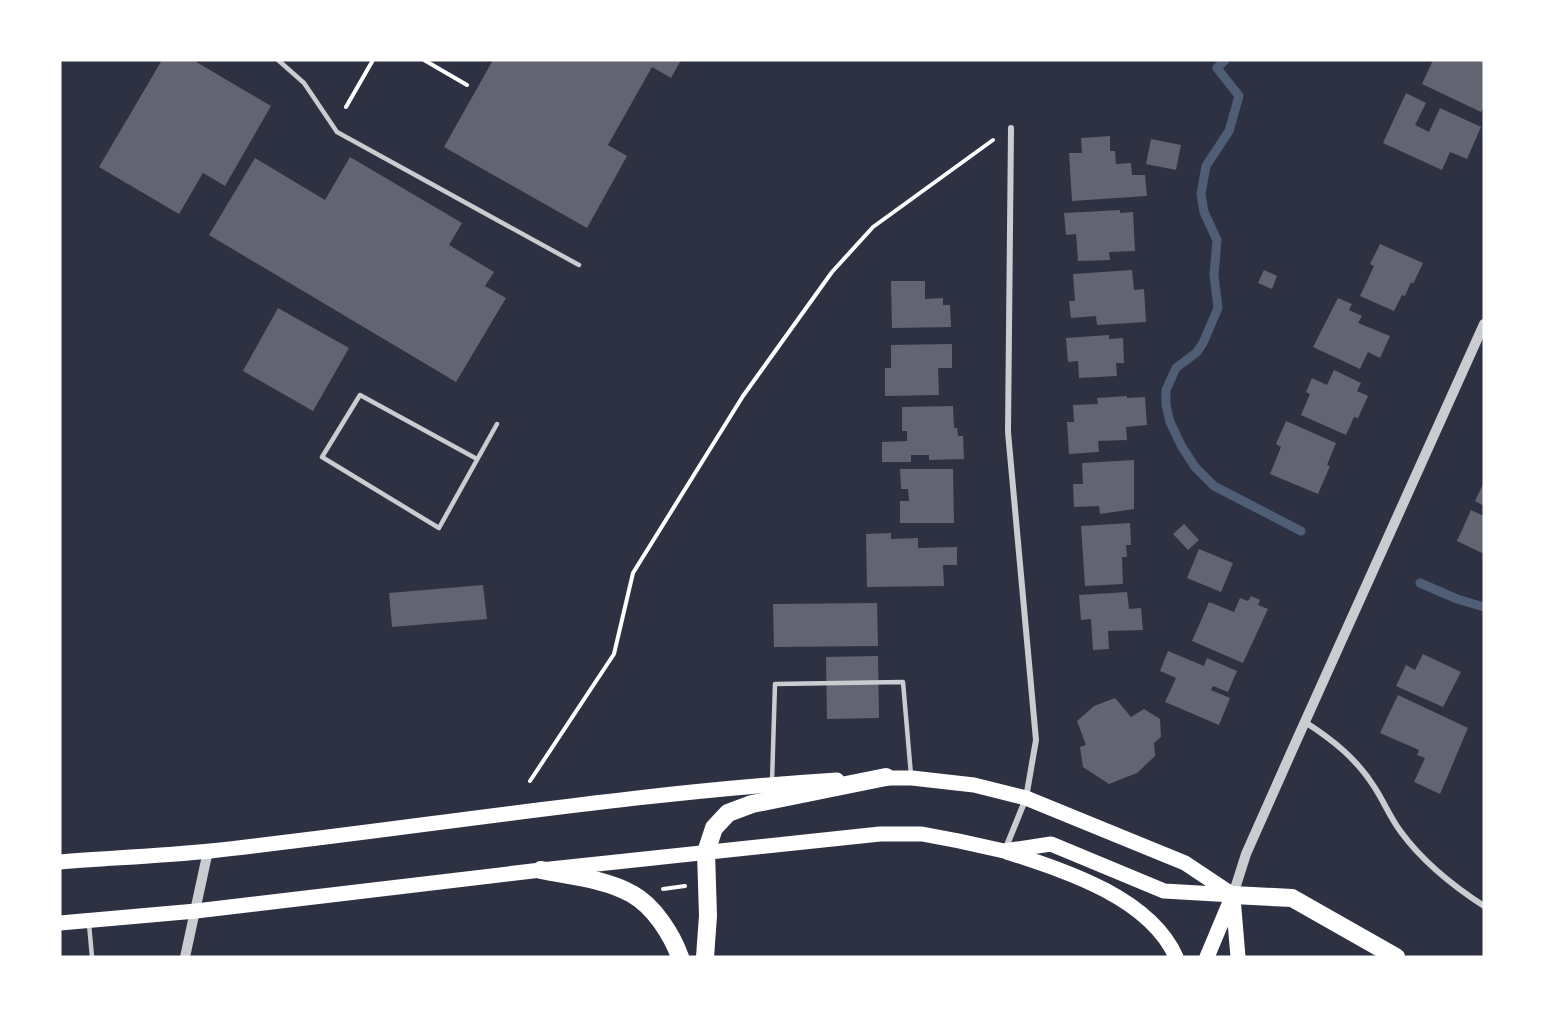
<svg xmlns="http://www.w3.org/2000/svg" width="1544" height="1017" font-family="Manrope,sans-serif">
<rect width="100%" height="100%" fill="#2d3142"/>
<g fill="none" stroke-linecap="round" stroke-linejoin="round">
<path stroke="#4f5d75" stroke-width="9" d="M1225 60 1217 68 1239 96 1229 131 1206 166 1201 194 1204 212 1217 240 1214 275 1218 308 1203 343 1197 352 1176 368 1166 390V405L1170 422 1182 447 1195 467 1214 486 1301 531
M1420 583 1457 599 1484 607"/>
</g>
<path fill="#626471" d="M162 60H193L271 106 225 186 203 173 179 214 99 167Z
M493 60H681L671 78 652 67 608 145 627 156 587 228 444 147Z
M1433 60H1484V106L1481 112 1422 84Z
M1406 93 1426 103 1415 125 1429 132 1440 108 1481 127 1467 159 1450 152 1442 170 1383 143Z
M1110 136V151H1115L1116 164 1131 163 1132 175H1145L1147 196 1072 201 1069 153H1082L1081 138Z
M1151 139 1181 145 1176 170 1146 164Z
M350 157 462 223 449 245 494 272 485 286 506 298 456 382 209 235 255 158 325 200Z
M1120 210V213L1133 212 1135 251 1109 252 1110 260 1078 261 1076 234 1066 235 1064 213Z
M1380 244 1423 263 1413 284 1411 282 1405 296 1402 295 1394 311 1360 296 1374 266 1370 264Z
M1132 270 1134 290 1144 289 1146 322 1097 325 1096 316 1071 318 1069 301H1075L1073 274Z
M1264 270 1277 276 1272 289 1258 283Z
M891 281H925V299L943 298V305H950L951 327 892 328Z
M1338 298 1352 304 1349 310 1362 316 1358 323 1390 336 1380 358 1368 352 1360 369 1313 347Z
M278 308 349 348 313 411 243 371Z
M1109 335V339L1123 338 1124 363H1116L1117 376 1079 378 1078 361 1068 362 1066 338Z
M952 344V368H938L939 395 885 396V368H891V345Z
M1334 370 1361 383 1357 391 1368 396 1358 418 1354 417 1346 435 1301 415 1310 394 1306 392 1312 378 1327 385Z
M1127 396V398L1145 397 1147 425 1126 427 1127 440 1098 441 1099 452 1069 454 1067 422H1074L1073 405 1098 404 1097 398Z
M953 406 954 428H957L958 436H963L964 459 929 460V455H911V462H882V442L907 441V431H902V407Z
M1286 421 1336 443 1327 465 1330 466 1318 494 1270 474 1281 447 1276 444Z
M1134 460V509L1100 514 1099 506 1074 507 1073 484H1083L1082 463Z
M900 469H953L954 523H900V501H909L908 489H901Z
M1484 482V506L1475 501Z
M1471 510 1484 516V554L1457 541Z
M1130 523 1131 545H1126L1127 557H1122L1123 584 1085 586 1081 526Z
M1184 524 1199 540 1188 550 1173 534Z
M891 533V539L918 538V548L957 547V565H943L944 586 867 587 866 534Z
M1199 549 1233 563 1221 592 1187 578Z
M483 585 487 619 392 627 389 593Z
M1127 592 1129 609 1141 608 1143 630 1108 631 1109 649 1093 650 1091 619 1081 620 1079 595Z
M1251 596 1260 600 1258 605 1268 609 1243 663 1192 641 1209 602 1234 612 1240 598 1248 601Z
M877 603 878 646 774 647 773 604Z
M1168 651 1204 666 1207 658 1237 671 1228 692 1213 686 1211 690 1230 698 1219 725 1165 702 1176 678 1160 671Z
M1423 654 1461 672 1443 707 1396 686 1406 665 1415 670Z
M878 656 879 718 827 719 826 657Z
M1398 695 1468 728 1440 794 1414 782 1425 758 1417 755 1419 750 1380 733Z
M1115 698 1131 717 1144 709 1160 719 1161 737 1154 743 1155 756 1137 773 1109 784 1083 767 1080 747 1086 745 1077 721 1094 706Z"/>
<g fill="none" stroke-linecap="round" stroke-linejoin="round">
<path stroke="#fff" stroke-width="4" d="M424 60 467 85
M346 107 373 60
M530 781 614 654 633 573 743 396 832 272 873 227 993 140
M663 889 685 886"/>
<path stroke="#caccd0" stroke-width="4.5" d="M278 60 304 83 337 132 579 265
M477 459 360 395 322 457 439 528 497 424
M772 782 775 684 903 682 911 775
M89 924 92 957"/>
<path stroke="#caccd0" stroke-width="6" d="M1305 722C1333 740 1357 759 1375 788 1384 802 1391 819 1401 832 1423 862 1453 886 1484 906
M1005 850 1026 798 1036 740 1008 432 1011 128"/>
<path stroke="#caccd0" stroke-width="10" d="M1233 895 1246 854 1290 755 1484 324
M185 957 208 851"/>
<path stroke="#fff" stroke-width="15" d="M876 778H912L974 785 1026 798 1185 863 1233 895
M1007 852C1065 871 1149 897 1176 957
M60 862C110 858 160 856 210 851 419 828 627 793 837 780
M1233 898 1238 957
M60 923 196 911 541 870 880 834H922L959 841 1004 851 1051 844 1164 891 1233 895
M1207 957 1233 895"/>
<path stroke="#fff" stroke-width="18" d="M541 870C570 876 606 879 632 894 654 906 672 935 680 957
M1233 895 1292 898 1396 957
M705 957 708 916 706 852 714 828 728 813 752 804 886 777"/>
</g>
<rect width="1544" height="1017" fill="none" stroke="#ffffff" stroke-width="123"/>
</svg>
